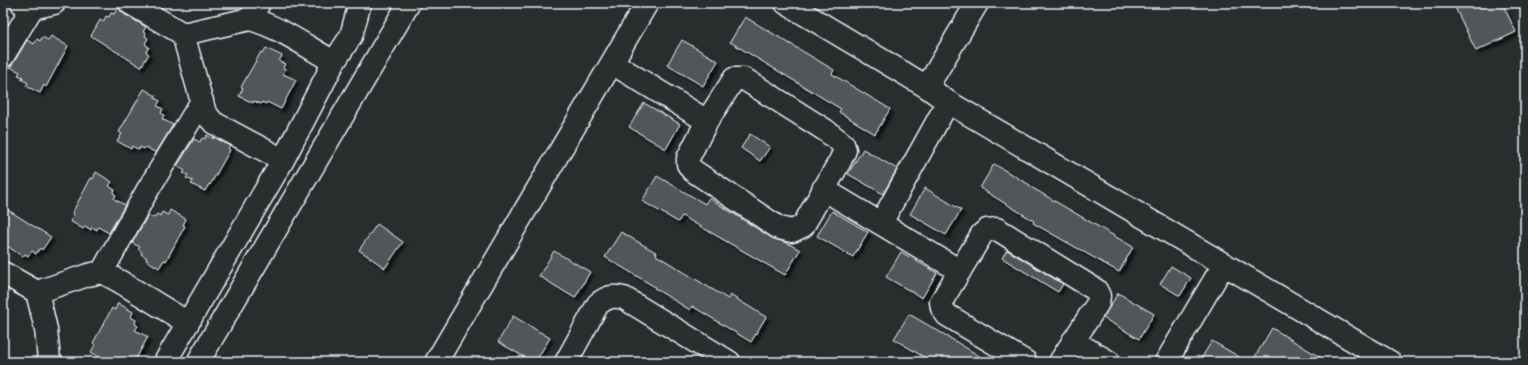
<svg xmlns="http://www.w3.org/2000/svg" width="1528" height="365" font-family="'Playpen Sans',sans-serif">
<defs>
<filter id="shadow"><feDropShadow dx="3.5" dy="3.5" stdDeviation="1" flood-color="#0009"/></filter>
</defs>
<rect width="100%" height="100%" fill="#2a2d2e"/>
<filter id="ink" filterUnits="userSpaceOnUse"><feTurbulence type="fractalNoise" baseFrequency=".025" numOctaves="2"/><feDisplacementMap in="SourceGraphic" scale="8" xChannelSelector="R" yChannelSelector="G"/><feConvolveMatrix kernelMatrix="1 2 1 2 8 2 1 2 1" color-interpolation-filters="sRGB"/></filter>
<g filter="url(#ink)">
<path fill="#535759" stroke="#e8f1f8" filter="url(#shadow)" d="M1453 3H1502L1516 32 1476 51Z
M118 7 124 14 146 27 143 32 146 33 145 36 148 38 145 44 149 47 146 52 149 54 141 67 91 36 100 20 103 22 106 16 109 17 111 13 114 14Z
M745 17 834 70 832 74 890 109 875 134 839 112 841 109 730 42Z
M51 36 68 46 46 87 44 85 40 93 26 86 28 83 21 79 23 77 18 75 20 72 10 67 14 62 27 40 34 44 37 39 40 41 42 37 48 40Z
M682 40 718 61 703 86 667 65Z
M266 48 282 56 279 61 285 64 283 68 286 69 283 74 296 80 281 109 267 102 266 104 262 102 261 104 254 101 253 103 239 96 243 88 241 87 261 52 263 53Z
M144 89 156 96 155 98 160 101 157 106 163 109 161 113 164 115 162 119 173 125 156 153 146 147 144 149 140 147 139 150 132 146 131 149 117 141 122 134 119 132Z
M644 103 680 124 666 149 629 127Z
M750 134 770 147 760 161 741 148Z
M207 135 213 139 214 137 230 146 228 148 230 150 210 185 209 184 205 191 191 184 193 181 186 178 188 175 183 173 185 171 177 166 194 139 200 142 202 138 205 139Z
M863 149 897 169 883 194 848 174Z
M994 164 1030 185 1029 186 1133 247 1119 272 1033 223 1034 221 980 188Z
M96 172 112 182 109 186 115 190 113 193 116 195 114 199 125 205 109 233 98 227 97 230 92 227 91 230 85 226 83 229 70 221 74 214 72 213 91 178 93 179Z
M657 176 705 204 709 198 772 238 787 243 800 250 785 275 682 216 678 222 642 201Z
M925 188 961 210 946 235 910 214Z
M8 210 51 237 42 250 40 248 36 254 32 251 28 256 25 254 23 257 3 243V219Z
M170 210 186 219 183 225 185 226 166 261 164 260 159 268 146 260 147 258 141 254 142 252 138 249 140 247 132 243 148 215 154 218 157 214 160 216 162 212 168 215Z
M832 211 868 232 853 257 817 236Z
M377 224 403 242 385 268 359 250Z
M621 232 657 253 656 255 728 299 730 295 766 317 751 342 692 306 690 310 654 288 655 287 605 257Z
M1007 250 1063 284 1058 292 1002 258Z
M554 251 590 272 575 298 539 276Z
M901 252 937 273 922 298 886 277Z
M1171 266 1191 278 1180 296 1160 284Z
M1118 293 1154 314 1139 339 1103 318Z
M118 303 133 312 131 317 136 320 135 324 138 326 135 330 148 337 134 362H121L114 358 112 361 106 357 104 360 91 352 95 345 93 343 112 308 115 310Z
M909 314 945 335 989 362H932L894 339Z
M513 316 550 338 535 362H533L498 342Z
M1272 328 1328 362H1252Z
M1212 341 1248 362H1199Z"/>
<g fill="none" stroke-linecap="round" stroke-linejoin="round">
<g stroke="#e8f1f8" stroke-width="25">
<path id="minor" d="M22 3 32 8 54 3
M130 3 183 34 250 19C280 27 307 47 334 62
M786 3 927 87 948 102 1390 362
M250 19 259 3
M183 34 205 113 214 123 283 160
M3 56 32 8
M612 63 707 121
M734 79H744L749 82 825 130 843 144 845 150 840 161 803 226 792 231 779 228 692 170 688 164V158L707 121Z
M927 87 977 3
M823 189 960 271
M881 223 948 102
M102 272 147 191 202 101
M3 273 37 292 46 329 49 360 51 362
M37 292 88 275 102 272 119 281 188 323
M1073 341 1109 362
M165 362 283 160 334 62 351 36 360 3
M198 362 409 3
M436 362 647 3
M566 362 598 304C607 297 613 295 624 298L729 362
M1026 362 947 315 942 308 941 302 982 234 987 230 997 229 1096 290 1099 296 1098 303 1060 362
M1166 362 1224 264"/>
</g>
<use href="#minor" stroke="#2a2d2e" stroke-width="22"/>
</g>
</g>
<rect width="1528" height="365" fill="none" stroke="#2a2d2e" stroke-width="16"/>
<rect x="8" y="8" width="1512" height="349" fill="none" stroke="#e8f1f8" stroke-width="1.5" filter="url(#ink)"/>
</svg>
